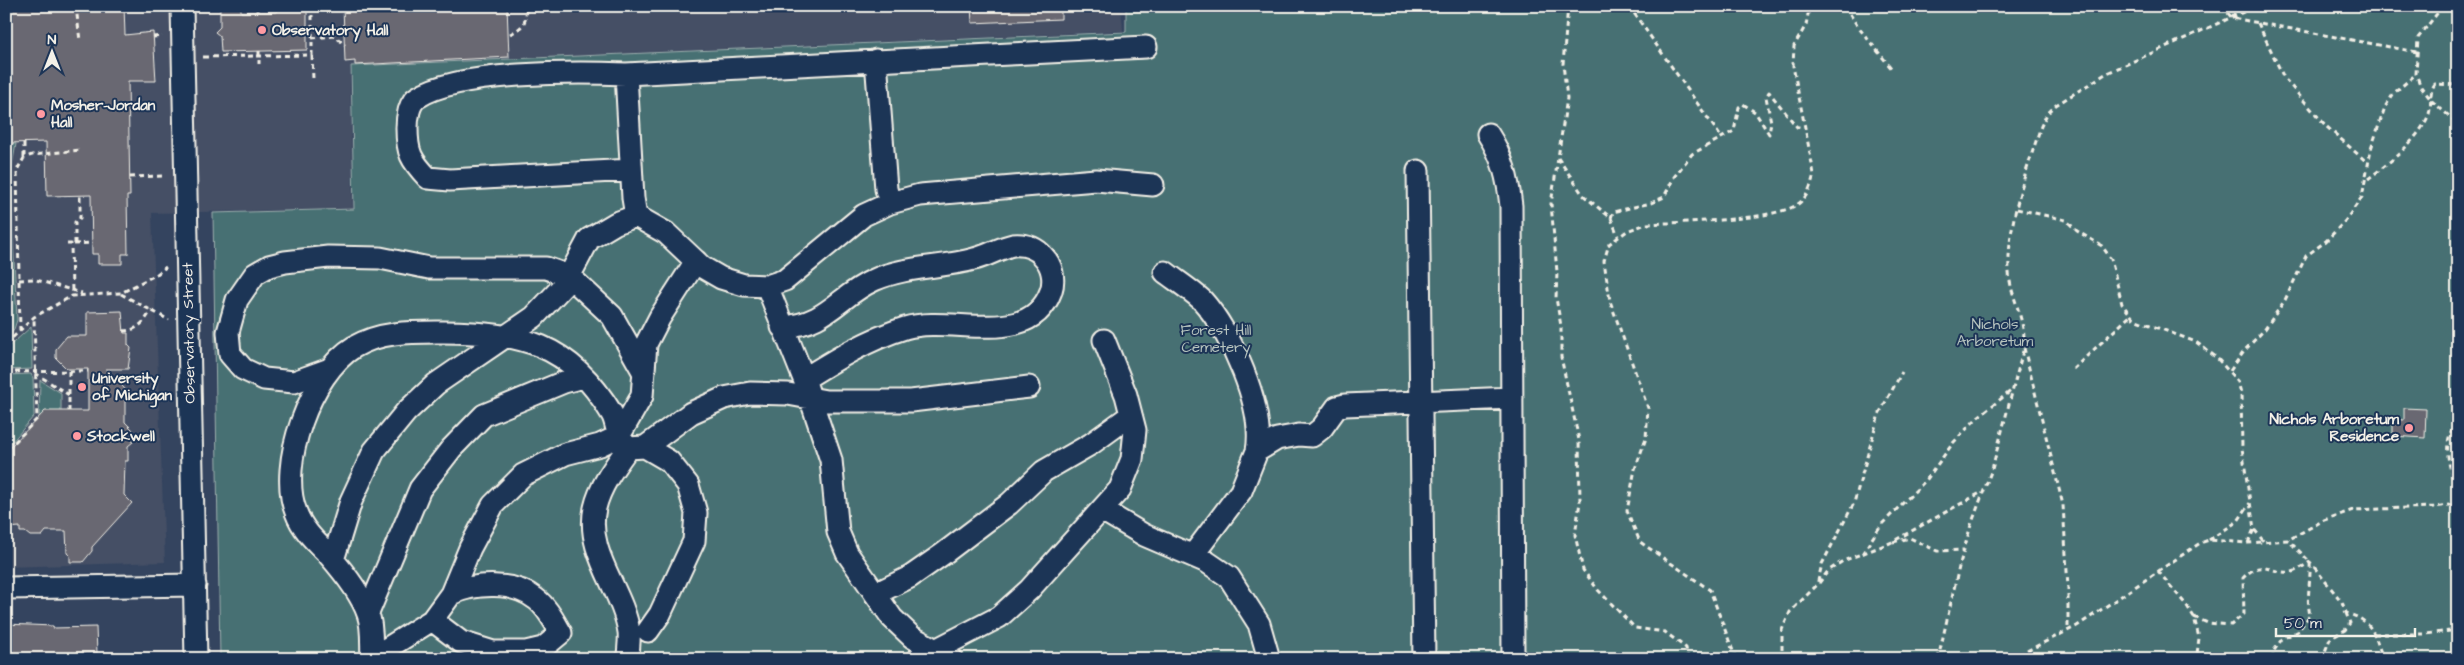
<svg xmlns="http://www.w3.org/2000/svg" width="2464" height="665" font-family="'Architects Daughter',sans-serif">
<rect width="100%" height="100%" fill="#34445f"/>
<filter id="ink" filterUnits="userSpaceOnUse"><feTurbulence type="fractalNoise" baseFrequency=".02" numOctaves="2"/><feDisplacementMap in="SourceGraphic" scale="10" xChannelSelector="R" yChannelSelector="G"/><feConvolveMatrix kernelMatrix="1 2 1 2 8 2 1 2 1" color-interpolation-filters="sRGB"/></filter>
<g filter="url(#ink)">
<path fill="#444f65" d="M6 6H1121L1123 31 350 66 353 209 152 213 165 562 6 567Z"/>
<path fill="#476f73" stroke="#9eb0ae" d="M1126 6H2458V659H220L213 213 354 209 351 66 1126 32Z
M6 137H8V143L16 144 10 176 17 320 14 329 6 338Z
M31 327 32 369 6 370V349Z
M31 374 33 378 34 416 6 449V464V375Z
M40 380 61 393V411L39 418Z"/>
<path fill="#696872" stroke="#f4f1e8" d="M6 6H124L125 35 153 32 156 81H128L130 196H127L128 254H122V264H98V254H92L91 195 47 196 46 142 9 143Z
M220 6H241V12H277L276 6H307V50L221 52 220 36 215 32 220 27Z
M343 6H507L509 57 355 65V61L345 62Z
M971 6H1061V19L972 23Z
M122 311 124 333H128V345L131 348 128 369H105L125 389V422L133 430V442L128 446V461H125L124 495 132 503 92 547V551L83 562H70V556L67 553 66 531H46L42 536H30L25 532H20V527L6 528V494L9 493V448L45 411H88V369H67L56 358V349L67 336H87V312Z
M2404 408 2426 409 2425 438 2393 436V419L2404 420Z
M6 624 53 626V628L96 627 97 653 65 654V659H6Z"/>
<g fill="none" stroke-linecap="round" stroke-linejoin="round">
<g stroke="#f4f1e8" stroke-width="25">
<path id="minor" d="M182 6 196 659
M876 60 886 189 890 203
M626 74 633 198 636 216 666 233 702 267 721 278 744 285 767 286 785 280 864 215 890 203 920 195 1096 180 1153 185
M1488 134C1503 157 1508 179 1511 206L1513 659
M631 170 450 180 428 178C411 160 407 153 407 128 407 118 409 102 418 97 457 71 578 72 626 74L1146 47
M1418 171 1424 659
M1165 272C1177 281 1191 290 1202 300 1231 332 1265 408 1257 451
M767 286 804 379 831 460 838 532 847 553 892 618 912 637 952 659
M782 327C828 324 838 296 874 280 905 266 942 268 974 259 988 256 999 248 1013 245 1025 244 1035 247 1043 256 1052 265 1055 279 1051 291 1030 350 952 314 905 328 869 339 836 359 804 379
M330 369 294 382 264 379 243 369 230 354 228 332 237 300 255 274 269 266 285 262 328 257 380 258 429 268H546L569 276 612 316 643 371
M645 447 669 461 688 485 696 513 694 541 660 614 648 631
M1102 510 1144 535 1207 562 1229 577 1259 624 1269 659
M1193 555 1241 491 1257 451 1277 439 1299 435 1312 436 1322 428 1337 407 1345 405 1512 398
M333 560 351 501 374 451 406 412 436 384 534 317 565 284 589 239 616 223 636 216
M6 588 195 585
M875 594 910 577 943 554 1009 504 1044 471 1091 444 1131 415
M368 613 420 489 451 449 484 415 564 382 583 377
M432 620 461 642 493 652H526L543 648 561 633C554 621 547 607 536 599 514 581 475 583 451 594
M372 658 432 620 451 594 470 548 493 505 523 475 565 454 600 445 619 436 642 396 646 344 660 317 696 261
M372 659C371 645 373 627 368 614 361 593 342 570 328 554 316 542 302 529 296 512 277 465 311 373 354 347 381 331 413 332 443 332 522 333 569 342 612 414 616 421 616 429 619 436 621 440 625 444 628 448L645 447 691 413 724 398 750 393 788 394 826 401H911L1029 387
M628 659C628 650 630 640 629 632 623 590 585 553 595 508 600 486 615 466 628 448
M918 659 999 617 1029 590 1120 489 1132 459 1135 430 1126 395 1104 340"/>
</g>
<path stroke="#f4f1e8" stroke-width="3" stroke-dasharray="5 4" stroke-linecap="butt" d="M76 6 80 41
M1568 6 1563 64 1567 98 1558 158 1583 195 1611 218 1618 236
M1629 6 1721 137
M1845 6 1858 27 1892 69
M2222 6 2232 18 2417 52
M2443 6 2418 38 2416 74 2421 87 2432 101 2458 124
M257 12V6
M2232 17 2240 6
M2258 23 2284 78 2327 127 2369 164
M510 34C524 27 527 22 526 6
M153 37 162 36
M312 38 335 36 345 45
M259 51V64
M312 55 313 79
M203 57 312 55V6
M24 143V158
M1558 158 1551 204 1557 272 1556 298 1561 326V357L1579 440 1580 502 1575 535 1583 570 1598 590 1635 628 1665 632 1686 648 1688 659
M130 177 165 176
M2368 179C2389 163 2419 140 2429 114 2432 104 2429 91 2435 84L2458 85
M2017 209 2066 220 2077 231 2102 246 2111 259 2122 304 2134 319 2196 342 2217 358 2238 382 2241 393 2242 448 2254 529 2264 542
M1611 218 1613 212 1651 203 1664 197 1674 177 1692 154 1734 131 1739 107 1743 104 1755 112 1769 134 1771 122 1766 97 1769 92 1797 127H1804
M67 244H71L72 292
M74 244 92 243
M75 244V222L80 218V195
M19 280 33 279 82 293
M121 294 169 320
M20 331 17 170 24 158 32 155 80 150
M123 331C137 331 145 322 151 310
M6 344 34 317 72 296 121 293 157 274 166 267
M2024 348 2063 505 2068 588V630
M2073 369 2131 315
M69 371V411
M2230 371 2245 350 2265 329 2285 300 2306 256 2326 241 2345 221 2362 197 2371 149 2385 107 2394 93 2416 74
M6 372 88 371
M35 373 69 395
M2458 421C2438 444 2452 471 2458 497
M6 473H9V448L37 419 34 320
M2209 540 2238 521 2250 503
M1893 542 1910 538 1937 551 1964 550
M2248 543 2254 529
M1862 554 1881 525 1927 479 1953 443 1978 417 2012 390
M2158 571 2187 606 2194 617 2199 638 2197 654 2199 659
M1819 583 1828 571 1843 561 1890 543 1982 492
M2194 617 2208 623 2231 625 2244 614 2243 578C2263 557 2271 575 2292 572 2297 571 2305 565 2310 562L2342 602 2346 613C2374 621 2374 634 2383 659
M2374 634H2426L2458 630
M1736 659 1710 590 1640 542 1627 511 1635 469 1646 438 1648 408 1610 301 1604 261 1609 244 1627 231 1646 224C1679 222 1774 221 1798 204 1808 197 1811 185 1814 174L1793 66 1794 46 1806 25 1809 9 1813 6
M1782 659V630L1790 612 1817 585 1822 564 1854 503 1879 414 1902 372
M1938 659 1959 567 1971 525 1992 469 2024 347C2026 318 2010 297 2009 272 2007 223 2026 172 2041 126L2047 114 2056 105 2107 73 2257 6
M2011 659 2077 626 2200 543 2209 540 2248 543 2288 540 2324 520 2353 510 2434 507 2458 504
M2273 659V652L2282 639 2298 631 2310 615C2306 598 2311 580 2310 562L2288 540
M2322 659 2330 639 2345 630 2350 623 2346 613"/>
<use href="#minor" stroke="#1d3557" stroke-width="21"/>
</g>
</g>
<g fill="#ff9aa2" stroke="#1d3557" stroke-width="2">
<circle cx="262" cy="30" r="5"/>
<circle cx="41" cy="114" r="5"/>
<circle cx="82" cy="387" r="5"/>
<circle cx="2409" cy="428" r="5"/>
<circle cx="77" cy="436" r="5"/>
</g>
<g text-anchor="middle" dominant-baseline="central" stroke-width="4" stroke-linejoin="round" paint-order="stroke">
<g font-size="15" font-weight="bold" fill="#f4f1e8" stroke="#1d3557" text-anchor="start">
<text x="272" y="30">Observatory Hall</text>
<text x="51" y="105">Mosher-Jordan<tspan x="51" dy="17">Hall</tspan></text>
<text x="92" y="378">University<tspan x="92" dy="17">of Michigan</tspan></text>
<text x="2399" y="419" text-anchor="end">Nichols Arboretum<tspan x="2399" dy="17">Residence</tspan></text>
<text x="87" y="436">Stockwell</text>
</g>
<g font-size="15" fill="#b7c4bf" stroke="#1d3557">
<text x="1995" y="324">Nichols<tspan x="1995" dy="17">Arboretum</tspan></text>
<text x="1216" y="330">Forest Hill<tspan x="1216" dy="17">Cemetery</tspan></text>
</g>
<g font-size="15" fill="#f4f1e8" stroke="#1d3557">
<text transform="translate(189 333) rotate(-91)">Observatory Street</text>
</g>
</g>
<rect width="2464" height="665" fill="none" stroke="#1d3557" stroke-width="25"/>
<rect x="12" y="12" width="2439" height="640" fill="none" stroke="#f4f1e8" stroke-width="2" filter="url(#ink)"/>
<g transform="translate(52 52)" stroke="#1d3557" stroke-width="4" paint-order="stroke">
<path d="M0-4L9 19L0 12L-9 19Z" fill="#f4f1e8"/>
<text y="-8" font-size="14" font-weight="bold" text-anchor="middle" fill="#f4f1e8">N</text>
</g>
<path d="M2276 628v8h139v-8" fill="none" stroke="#f4f1e8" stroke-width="2.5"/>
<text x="2284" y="628" font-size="15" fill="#f4f1e8" stroke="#1d3557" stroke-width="4" paint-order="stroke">50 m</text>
</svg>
